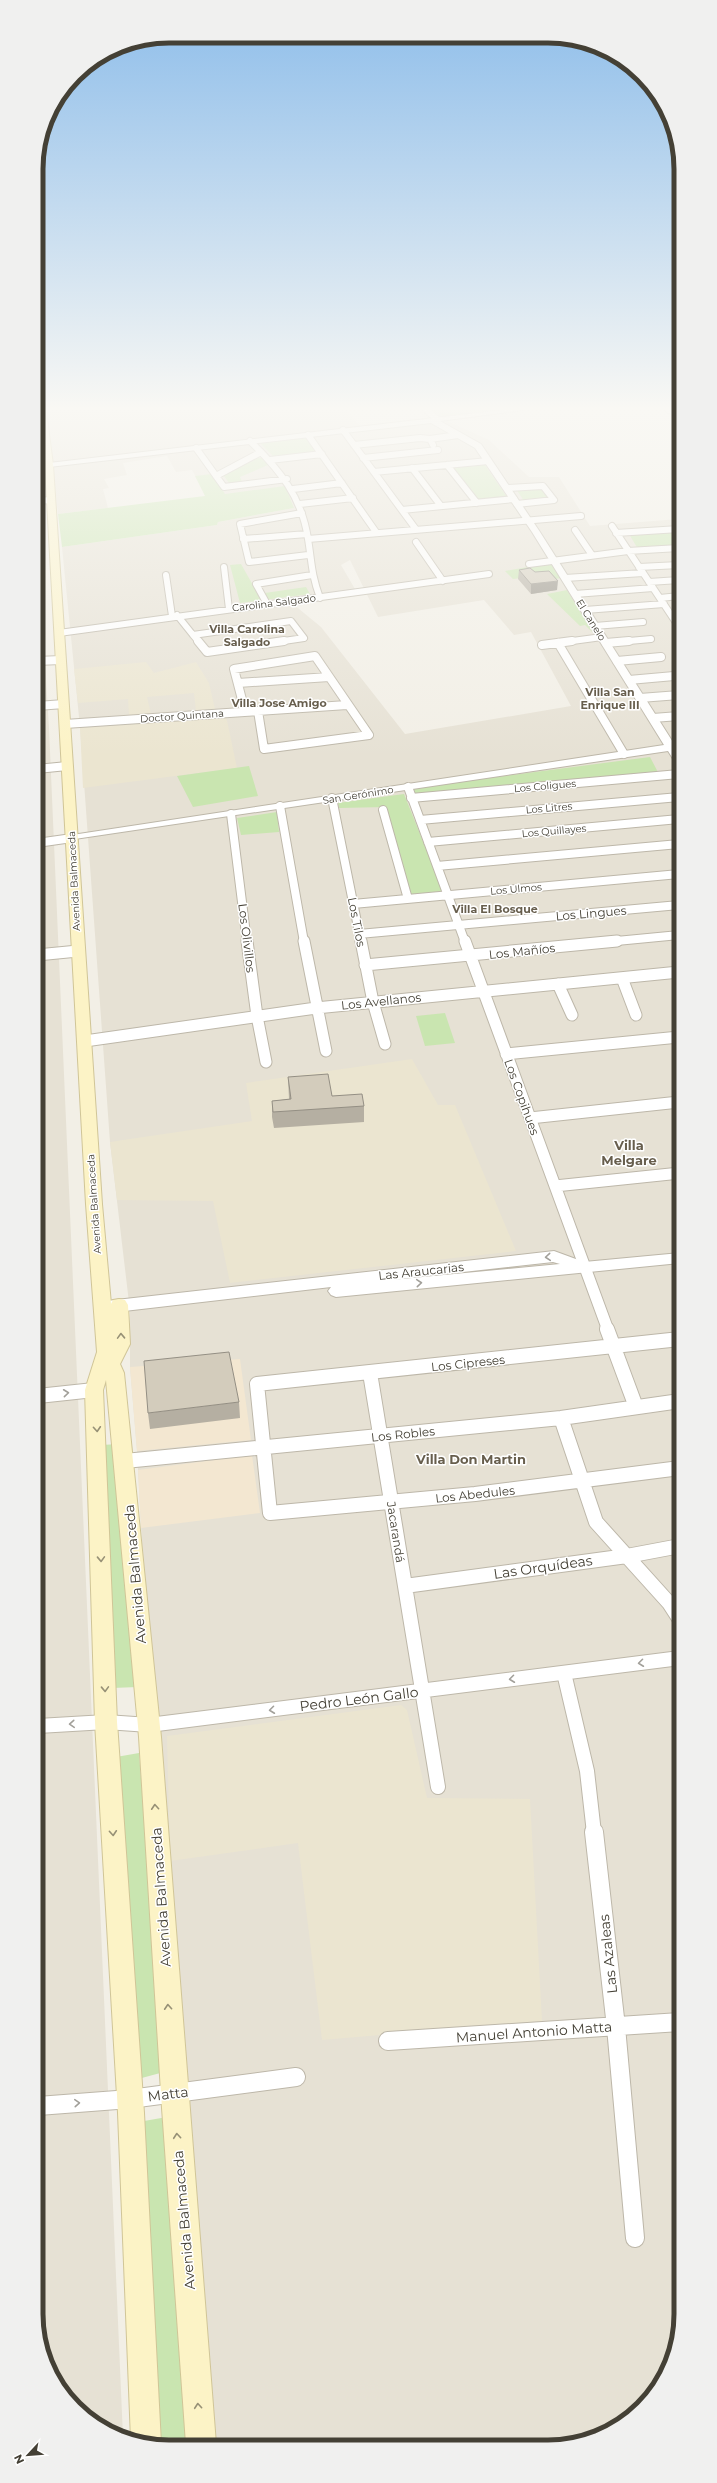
<svg xmlns="http://www.w3.org/2000/svg" width="717" height="2483" font-family="Montserrat,sans-serif">
<rect width="100%" height="100%" fill="#f2efe6"/>
<path fill="#e6e1d4" fill-rule="evenodd" d="M47 410H345L365 431 445 420 489 440 529 477H559L590 526 679 519 681 2322 671 2365 648 2402 614 2429 574 2444H212L147 1637 137 1451 130 1367V1311L110 1142 80 727 62 547 217 525 218 522 294 508 206 496 192 470 176 472 167 456 123 463 127 475 104 479 109 488 103 489 108 508 58 514ZM350 560 378 617 484 600 514 635 531 632 571 706 405 734 321 627 293 604 235 611 234 605 355 589 341 565Z
M37 430 41 467 37 504Z
M44 647 49 728 123 2437 110 2433 75 2408 50 2373 39 2340 37 648Z"/>
<path fill="#f3e7d1" d="M240 1359 251 1440 137 1451 130 1367Z
M252 1455 260 1513 141 1528 138 1470Z"/>
<path fill="#e1ded7" d="M37 544H38L44 647 37 648Z"/>
<path fill="#ebe5d0" d="M146 662 154 673 196 662 209 683 215 709 196 711 194 693 147 697 151 714 129 716 128 699 78 703 74 669Z
M226 716 237 768 83 788 80 727Z
M412 1059 438 1105H455L516 1251 230 1283 213 1201 117 1200 110 1142 252 1121 246 1083Z
M401 1705 407 1710 427 1798 530 1799 542 2021 322 2040 298 1843 170 1861 167 1736Z"/>
<path fill="#c9e5b0" d="M431 410H500L442 417Z
M303 438 308 439 315 452 273 456 260 443Z
M257 458H262L268 465 240 477 242 482 230 484 223 475Z
M483 464 485 465 507 497 477 500 453 467Z
M212 474 225 494 285 486 294 508 218 522 217 525 62 547 58 514 205 496 195 476Z
M541 488 549 499 524 501 516 489Z
M673 532 679 542V547L638 549 629 534Z
M550 563 561 578 536 582 530 577 513 579 505 571Z
M241 564 258 594 306 587 310 594 240 603 230 565Z
M567 590 593 633 585 625 580 626 547 594Z
M37 614 42 615 44 647 37 648Z
M650 757 661 778 415 794 412 788Z
M249 766 258 796 193 807 177 776Z
M404 794 446 899 412 900 386 807 339 808 338 803Z
M277 812 279 832 241 835 237 818Z
M445 1013 455 1043 425 1046 416 1016Z
M119 1444 138 1687 112 1688 101 1445Z
M139 1753 164 2072 138 2079 116 1757Z
M167 2117 190 2444H159L144 2121Z"/>
<g fill="none" stroke-linecap="round" stroke-linejoin="round">
<g stroke="#bdb7a9" stroke-width="8">
<path id="minor-far4" d="M426 410 437 419
M669 410 679 414
M343 430 415 528
M308 435 376 532
M250 441C279 469 302 497 308 539 312 563 311 573 320 598
M354 445 420 438 430 439
M433 445 430 439 458 435
M196 448 224 487 287 479
M363 458 438 450
M270 460 322 454
M447 465 477 503
M37 467 49 465
M412 468 441 506
M374 472 488 461
M216 476 261 452
M507 488 543 486 554 500 517 504
M293 489 342 483
M37 501 51 500
M300 504 353 498
M402 510 514 499
M302 513 240 524 249 562 308 555
M612 526 679 627
M575 530 592 555
M616 533 679 529
M243 539 307 534
M308 539 581 516
M416 542 443 581
M529 564 628 551 679 548
M224 567 229 609
M639 567 679 565
M166 575 172 616
M565 578 643 573
M649 582 679 580
M575 594 653 588
M660 598 679 596
M267 604 256 584 312 575
M585 610 664 604
M177 615 193 635
M595 626 643 622
M59 633 489 574
M193 635 199 642
M193 635 291 621 304 638 277 642
M565 642 602 637
M618 642 651 639"/>
</g>
<g stroke="#bdb7a9" stroke-width="10">
<path id="minor-far3" d="M198 641 207 652 284 641
M558 643 624 754
M606 643 629 641
M542 645 572 641
M37 661 61 660
M617 661 661 657
M629 680 674 676
M238 683 329 677
M640 698 679 695
M37 706 64 704
M245 711 234 669 315 656 369 735 264 749 258 711
M653 718 679 716
M65 724 347 705
M671 747 679 746
M37 769 67 766
M408 787 465 942
M332 798 361 942
M411 798 679 774
M280 806 304 942
M383 810 408 899
M231 814 247 942
M420 820 679 797
M428 842 679 819
M37 843 72 838
M437 866 679 844
M353 904 679 874
M359 934 679 905
M606 942 679 935"/>
</g>
<g stroke="#bdb7a9" stroke-width="13">
<path id="minor-far2" d="M247 941 257 1016 266 1062
M304 941 326 1051
M361 941 373 1002 385 1044
M465 941 608 1330
M37 955 78 951
M365 965 617 941
M622 978 636 1015
M558 984 572 1015
M85 1041 316 1008 679 972
M506 1054 679 1037
M530 1118 679 1102
M555 1186 680 1173"/>
</g>
<g stroke="#bdb7a9" stroke-width="16">
<path id="minor-far1" d="M607 1329 636 1407
M680 1339 257 1384 270 1513 475 1494 680 1468
M370 1373 438 1787
M38 1396 94 1390
M561 1418 596 1522 669 1603 680 1620
M125 1461 561 1418 680 1401
M405 1586 627 1556 680 1546
M564 1673 587 1771 594 1833
M38 1726 106 1722 149 1725 680 1658"/>
</g>
<g stroke="#bdb7a9" stroke-width="20">
<path id="minor" d="M594 1832 616 2027 635 2238
M388 2041 680 2022
M38 2106 130 2099 296 2077"/>
</g>
<g stroke="#bdb7a9" stroke-width="2">
<path id="tertiary" d="M503 410H523L440 421 481 444 540 532 676 747 679 752V763L675 762 668 751 68 840V836L72 835 664 745 532 532 475 448 431 423 49 467 45 465 49 463Z
M554 1251 584 1262 680 1253V1263L336 1297 331 1295 328 1291 331 1287 107 1313 101 1311 99 1307 101 1303 107 1301ZM553 1262 560 1264 391 1280Z"/>
</g>
<g stroke="#d0c597" stroke-width="2">
<path id="secondary" d="M38 410H46L53 465 102 1204 111 1304 113 1300 119 1299 125 1300 128 1305 130 1344 120 1364 124 1373 161 1737 216 2444H186L162 2108 139 1737 106 1380 103 1390 117 1722 144 2113 161 2444H143L131 2440 118 2113 95 1722 85 1390 97 1352 86 1204 45 465Z"/>
</g>
<use href="#minor-far4" stroke="#fff" stroke-width="6"/>
<use href="#minor-far3" stroke="#fff" stroke-width="8"/>
<use href="#minor-far2" stroke="#fff" stroke-width="11"/>
<use href="#minor-far1" stroke="#fff" stroke-width="14"/>
<use href="#minor" stroke="#fff" stroke-width="18"/>
<use href="#tertiary" fill="#fff" fill-rule="evenodd"/>
<use href="#secondary" fill="#fcf3c6" fill-rule="evenodd"/>
</g>
<path fill="#b5afa2" d="M676 527H679V539L675 534Z
M519 570 535 572 557 590 531 594 518 579Z
M288 1077 332 1096 364 1106V1122L274 1128 272 1117V1101L289 1099Z
M239 1402 240 1418 150 1429 148 1413Z"/>
<path fill="#948f84" d="M558 581 557 590 531 594V584Z"/>
<path fill="#d3ccbc" stroke="#948f84" d="M676 527H679V531Z
M530 568 535 572 549 571 558 581 531 584 519 570Z
M328 1074 332 1096 362 1094 364 1106 273 1112 272 1101 291 1099 288 1077Z
M229 1352 239 1402 148 1413 144 1361Z"/>
<defs><path id="oneway-chevron" d="M-2-3.5L2.5 0L-2 3.5" fill="none" stroke-width="1.6" stroke-linecap="round" stroke-linejoin="round"/></defs>
<g stroke="#a2a09a">
<use href="#oneway-chevron" transform="translate(548 1257) rotate(175)"/>
<use href="#oneway-chevron" transform="translate(419 1283) rotate(-5)"/>
<use href="#oneway-chevron" transform="translate(66 1393) rotate(-6)"/>
<use href="#oneway-chevron" transform="translate(641 1663) rotate(173)"/>
<use href="#oneway-chevron" transform="translate(512 1679) rotate(173)"/>
<use href="#oneway-chevron" transform="translate(272 1710) rotate(173)"/>
<use href="#oneway-chevron" transform="translate(72 1724) rotate(176)"/>
<use href="#oneway-chevron" transform="translate(77 2103) rotate(-4)"/>
</g>
<g stroke="#979176">
<use href="#oneway-chevron" transform="translate(121 1336) rotate(-92)"/>
<use href="#oneway-chevron" transform="translate(97 1429) rotate(86)"/>
<use href="#oneway-chevron" transform="translate(101 1559) rotate(88)"/>
<use href="#oneway-chevron" transform="translate(105 1689) rotate(88)"/>
<use href="#oneway-chevron" transform="translate(155 1807) rotate(-94)"/>
<use href="#oneway-chevron" transform="translate(113 1833) rotate(86)"/>
<use href="#oneway-chevron" transform="translate(168 2007) rotate(-94)"/>
<use href="#oneway-chevron" transform="translate(177 2136) rotate(-95)"/>
<use href="#oneway-chevron" transform="translate(198 2406) rotate(-95)"/>
</g>
<linearGradient id="sky" x2="0" y2="1"><stop stop-color="#8dbdea"/><stop offset="0.54" stop-color="#f9f8f4"/><stop offset="1" stop-color="#f9f8f4" stop-opacity="0"/></linearGradient>
<rect width="717" height="757" fill="url(#sky)"/>
<g text-anchor="middle" dominant-baseline="central" stroke-width="3" stroke-linejoin="round" paint-order="stroke">
<g font-size="10" fill="#444035" stroke="#fff">
<text transform="translate(274 603) rotate(-7)">Carolina Salgado</text>
<text transform="translate(591 620) rotate(58)">El Canelo</text>
<text transform="translate(182 716) rotate(-4)">Doctor Quintana</text>
<text transform="translate(545 786) rotate(-5)">Los Coligues</text>
<text transform="translate(358 795) rotate(-9)">San Gerónimo</text>
<text transform="translate(549 808) rotate(-5)">Los Litres</text>
<text transform="translate(554 831) rotate(-5)">Los Quillayes</text>
<text transform="translate(74 881) rotate(-93)">Avenida Balmaceda</text>
<text transform="translate(516 889) rotate(-5)">Los Ulmos</text>
<text transform="translate(94 1204) rotate(-94)">Avenida Balmaceda</text>
</g>
<g font-size="11" font-weight="bold" fill="#675e4d" stroke="#fff">
<text x="247" y="629">Villa Carolina<tspan x="247" dy="13">Salgado</tspan></text>
<text x="610" y="692">Villa San<tspan x="610" dy="13">Enrique III</tspan></text>
<text x="279" y="703">Villa Jose Amigo</text>
<text x="495" y="909">Villa El Bosque</text>
</g>
<g font-size="12" fill="#444035" stroke="#fff">
<text transform="translate(591 913) rotate(-5)">Los Lingues</text>
<text transform="translate(357 922) rotate(79)">Los Tilos</text>
<text transform="translate(247 938) rotate(83)">Los Olivillos</text>
<text transform="translate(522 951) rotate(-6)">Los Mañíos</text>
<text transform="translate(381 1001) rotate(-6)">Los Avellanos</text>
<text transform="translate(522 1097) rotate(70)">Los Copihues</text>
<text transform="translate(421 1271) rotate(-6)">Las Araucarias</text>
<text transform="translate(468 1363) rotate(-6)">Los Cipreses</text>
<text transform="translate(403 1434) rotate(-6)">Los Robles</text>
<text transform="translate(475 1494) rotate(-6)">Los Abedules</text>
<text transform="translate(396 1532) rotate(81)">Jacarandá</text>
</g>
<g font-size="13" font-weight="bold" fill="#675e4d" stroke="#fff">
<text x="629" y="1145">Villa<tspan x="629" dy="15">Melgare</tspan></text>
<text x="471" y="1459">Villa Don Martin</text>
</g>
<g font-size="14" fill="#444035" stroke="#fff">
<text transform="translate(543 1567) rotate(-8)">Las Orquídeas</text>
<text transform="translate(135 1574) rotate(-95)">Avenida Balmaceda</text>
<text transform="translate(359 1699) rotate(-7)">Pedro León Gallo</text>
<text transform="translate(161 1897) rotate(-94)">Avenida Balmaceda</text>
<text transform="translate(608 1954) rotate(-96)">Las Azaleas</text>
<text transform="translate(534 2032) rotate(-4)">Manuel Antonio Matta</text>
<text transform="translate(168 2094) rotate(-7)">Matta</text>
<text transform="translate(184 2220) rotate(-95)">Avenida Balmaceda</text>
</g>
</g>
<path d="M0 0H717V2483H0ZM169 43H548A126 126 0 0 1 674 169V2314A126 126 0 0 1 548 2440H169A126 126 0 0 1 43 2314V169A126 126 0 0 1 169 43Z" fill="#f0f0ef" fill-rule="evenodd"/>
<path fill="none" stroke="#444035" stroke-width="5" d="M169 43H548A126 126 0 0 1 674 169V2314A126 126 0 0 1 548 2440H169A126 126 0 0 1 43 2314V169A126 126 0 0 1 169 43Z"/>
<g transform="translate(28 2455) rotate(244)" stroke="#ffffff" stroke-width="3" paint-order="stroke">
<path d="M0-3L7 15L0 10L-7 15Z" fill="#444035"/>
<text y="-6" font-size="11" font-weight="bold" text-anchor="middle" fill="#444035">N</text>
</g>
</svg>
